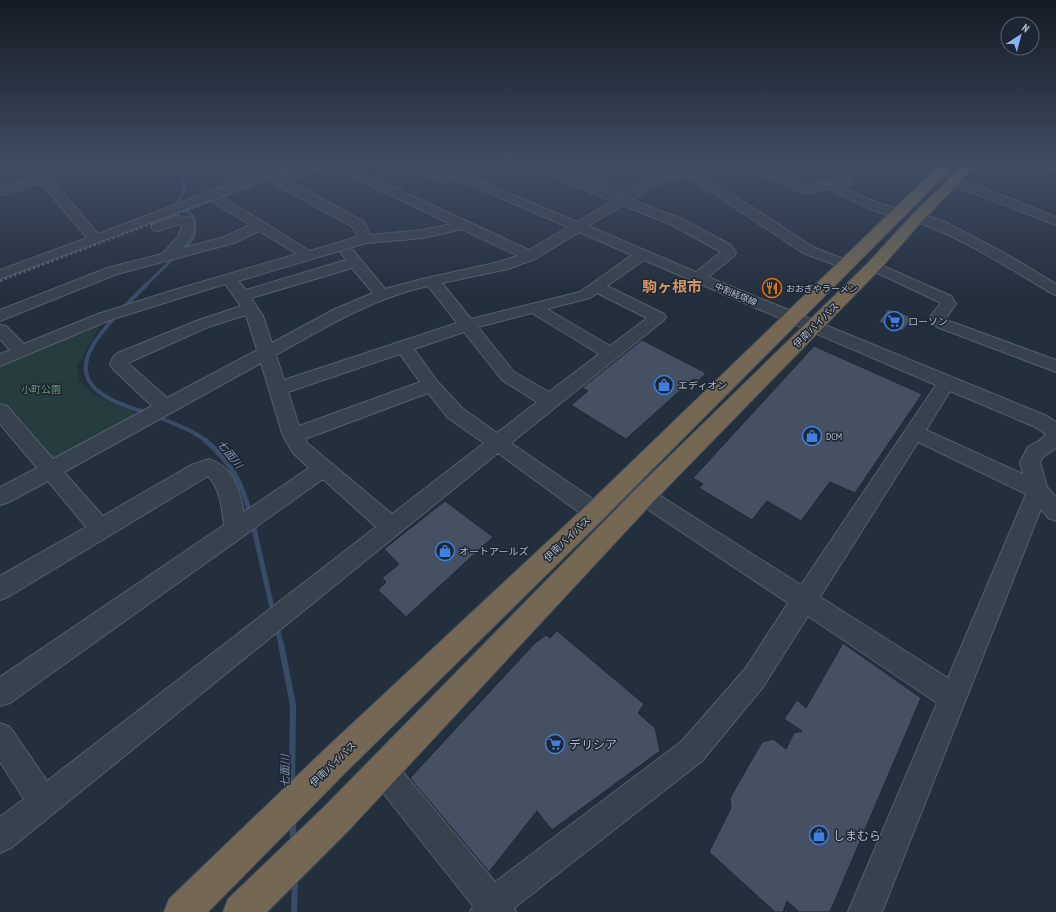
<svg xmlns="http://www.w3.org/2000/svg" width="1056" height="912" font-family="'PT Sans Narrow','Noto Sans JP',sans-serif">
<rect width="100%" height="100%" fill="#242f3e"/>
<path fill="#263c3f" d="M177 165H285L204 196 192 178Z
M622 165H641L656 176 620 196 588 183Z
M103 320 77 366 79 381 94 395 137 413 56 458H52L0 402V363Z"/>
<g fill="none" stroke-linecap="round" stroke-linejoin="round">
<path stroke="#394c67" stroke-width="3" d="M146 285 193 239C199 219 194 213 175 206 191 186 185 178 166 165"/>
<path stroke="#394c67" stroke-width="4" d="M122 309 147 284
M117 315C102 331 73 362 92 385 104 400 129 407 147 413
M156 416 191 431 207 441"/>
<path stroke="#394c67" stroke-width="5" d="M205 440C231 462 241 482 250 513
M253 524 273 612
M277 627 281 645"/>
<path stroke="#394c67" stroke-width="6" d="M281 644 293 705 292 786
M293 821V842
M294 912 295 879"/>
</g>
<path fill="#455162" stroke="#1f2835" d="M888 309 894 311 895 310 913 318 902 331 878 322Z
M642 340 706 373 698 381 693 379 626 439 571 405 588 391 582 388Z
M814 346 922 394 855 493 830 482 801 521 767 501 752 520 699 488 703 484 693 478Z
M445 501 493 537 406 617 378 590 386 582 382 578 399 564 384 549Z
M557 631 644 704 638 713 655 728 660 751 552 830 537 811 489 872 410 778 535 643 546 635 550 638Z
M843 643 921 698 830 912H799L787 901 783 912H775L709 852 731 808 730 798 762 742 773 739 786 749 794 733 802 731 784 719 797 700 806 708Z"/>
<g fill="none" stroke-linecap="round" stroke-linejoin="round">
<g stroke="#565f6c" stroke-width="2">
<path id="minor" d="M24 165H37L48 175 98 234 281 165H298L296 167 221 196 310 251 357 237 353 227 275 184 273 181 275 178 309 165H325L323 167 289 181 364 222 370 235 423 230 451 224 332 167 330 165H345L529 250 568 227 429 167 427 165H443L577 222 612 201 562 181 539 165H553L570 175 580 180 607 165H622L591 184 621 195 651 177 678 170 673 165H687L813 247 851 262 853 265 851 268 846 269 803 253 686 175 659 183 632 200 682 219 731 245 736 253 734 256 708 277 1047 416 1056 422V448L1043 457 1040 462 1047 487 1056 497V521L1048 518 1041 509 882 912H848L937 703 808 616 763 687 702 761 514 908 516 912H470L473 906 372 779 367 769 372 759 382 754 392 759 495 882 682 741 745 669 788 603 637 502 633 496 637 490 644 488 651 490 801 585 936 385 644 260 607 286 664 314 666 317 664 320 511 443 603 506 606 512 603 518 595 521 587 518 498 453 11 848 0 853V817L24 799 0 762V723L10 727 47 781 376 527 323 479 10 703 0 706V677L224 525C222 508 220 488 208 476L8 597 0 600V576L86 527 48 481 7 503 0 505V487L37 468 0 424V404L7 406 53 459 152 406 113 369 110 365 113 357 118 353 196 321 241 306 225 284 110 320 0 366V354L10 350 0 339V325L6 326 24 344 98 314 174 290 297 254 259 231 234 243 117 274 0 321V310L107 268 162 254 178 237 182 226 178 224 158 231 153 230 151 227 153 224 177 216 192 218C199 229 191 239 183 248L224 237 250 225 210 200 0 279V270L87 238 41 183 0 195V187L36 177ZM623 205 672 225 721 252 696 272 588 226ZM462 229 518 256 499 262 422 279 385 289 353 250 348 249 343 250 341 253 346 260 246 290 238 281 366 243 423 238ZM579 232 632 255 580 292 471 319 442 283 508 269 535 259ZM352 268 373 293 335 309 272 343 263 316 251 298ZM428 286 457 323 284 380 276 355C324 328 373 298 428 286ZM597 293 647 318 610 346 547 309 590 298ZM532 313 599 354 549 392 514 372 478 327ZM246 315 257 350 167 398 128 363 208 327ZM464 332 502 380 537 402 497 433 462 408 437 381 414 349ZM400 354 420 382 299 426 288 392ZM261 363 283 436 293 453 309 468 244 512C239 489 234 467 209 459L191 465 103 516 64 472ZM950 391 1033 426 1046 434 1039 441 1028 447 1020 462 1023 474 926 430ZM428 393 448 418 484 443 392 514 307 443 305 439ZM918 442 1026 494 948 678 820 597Z
M405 165H421L448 176 450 179 448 182H440L407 167Z
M740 165H756L809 186 820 181 831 183 842 177C845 166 861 165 871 165L854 176 852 182 842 187 875 202 904 211 905 214 904 217H894L867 208 832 190 822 189 809 194 805 193 742 167Z
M1040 165H1056V171L1042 167Z
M954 177 984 188 1056 217V225L950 184 948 181 950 178Z
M918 213 945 222 1006 254 1056 284V295L1051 293C1006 266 962 238 913 220L912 217 913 214Z
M874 262 951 296 956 304 946 318 949 321 1056 360V372L937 327 929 318 940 304 939 302 869 269 867 266 869 263Z"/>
</g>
<g stroke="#434c59" stroke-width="2">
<path id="highway" d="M942 165H956L935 185 603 519 346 772 208 912H164L169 899 324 750 587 505 925 179Z
M963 165H976L923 220 880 269 652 503 348 831 267 912H223L228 899 324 807 636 489 868 263 913 214Z"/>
</g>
<use href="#minor" fill="#38414e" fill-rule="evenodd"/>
<use href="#highway" fill="#746855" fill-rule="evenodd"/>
<path stroke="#5a6575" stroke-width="2" stroke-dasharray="2.5 2.5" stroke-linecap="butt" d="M0 281 307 165"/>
</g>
<linearGradient id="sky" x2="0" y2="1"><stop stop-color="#141a22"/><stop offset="0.56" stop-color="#3f4d63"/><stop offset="1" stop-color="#3f4d63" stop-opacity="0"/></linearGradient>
<rect width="1056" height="293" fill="url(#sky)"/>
<defs>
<g id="restaurant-ring" transform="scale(1)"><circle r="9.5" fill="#1d2633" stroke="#e8710a" stroke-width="1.5"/><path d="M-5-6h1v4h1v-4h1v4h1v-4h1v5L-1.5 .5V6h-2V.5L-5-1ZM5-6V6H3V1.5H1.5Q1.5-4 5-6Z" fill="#e8710a"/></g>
<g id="supermarket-ring" transform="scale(1)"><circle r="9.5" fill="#1d2633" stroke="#3f7fe0" stroke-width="1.5"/><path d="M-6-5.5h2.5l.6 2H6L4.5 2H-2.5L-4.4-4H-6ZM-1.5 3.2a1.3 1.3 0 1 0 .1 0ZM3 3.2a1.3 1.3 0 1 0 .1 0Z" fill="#3f7fe0"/></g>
<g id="shop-ring" transform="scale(1)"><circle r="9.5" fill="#1d2633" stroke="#3f7fe0" stroke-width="1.5"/><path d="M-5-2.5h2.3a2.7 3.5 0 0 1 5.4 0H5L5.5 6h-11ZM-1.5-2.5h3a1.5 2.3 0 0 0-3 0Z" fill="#3f7fe0"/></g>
</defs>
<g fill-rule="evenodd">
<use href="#restaurant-ring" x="772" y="288"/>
<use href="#supermarket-ring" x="894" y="321"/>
<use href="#shop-ring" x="664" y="385"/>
<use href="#shop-ring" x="812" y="436"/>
<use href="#shop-ring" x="445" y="551"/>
<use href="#supermarket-ring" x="555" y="744"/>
<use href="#shop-ring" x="819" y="835"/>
</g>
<g text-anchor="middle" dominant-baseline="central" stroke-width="3" stroke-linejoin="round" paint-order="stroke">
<g font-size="9" fill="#b4bcc9" stroke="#1d2633" text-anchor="start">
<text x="786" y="288">おおぎやラーメン</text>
</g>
<g font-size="9" fill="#b4bcc9" stroke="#1d2633">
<text transform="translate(736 294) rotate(23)">中割経塚線</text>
</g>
<g font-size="10" fill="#b4bcc9" stroke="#1d2633" text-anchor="start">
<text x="908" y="321">ローソン</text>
<text x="678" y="385">エディオン</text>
<text x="826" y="436">DCM</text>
<text x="459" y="551">オートアールズ</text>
</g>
<g font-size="10" fill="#b4bcc9" stroke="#1d2633">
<text transform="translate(816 325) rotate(-45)">伊南バイパス</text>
<text transform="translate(567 539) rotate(-44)">伊南バイパス</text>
<text transform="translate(333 764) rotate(-44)">伊南バイパス</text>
</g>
<g font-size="10" fill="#6b9a76" stroke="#1d2633">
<text x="41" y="389">小町公園</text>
</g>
<g font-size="11" font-style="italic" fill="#7c92b1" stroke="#1d2633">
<text transform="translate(230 454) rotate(52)">七面川</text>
<text transform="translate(285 771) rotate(-90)">七面川</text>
</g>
<g font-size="12" fill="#b4bcc9" stroke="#1d2633" text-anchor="start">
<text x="569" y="744">デリシア</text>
<text x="833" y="835">しまむら</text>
</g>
<g font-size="15" font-weight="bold" fill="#d59563" stroke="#1d2633">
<text x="672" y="286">駒ヶ根市</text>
</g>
</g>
<g transform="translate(1020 36) rotate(36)"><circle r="19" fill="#1d2633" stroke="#59626f"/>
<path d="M0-3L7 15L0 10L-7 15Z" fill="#8ab4f8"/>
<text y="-6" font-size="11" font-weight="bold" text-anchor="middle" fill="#b4bcc9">N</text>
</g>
</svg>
